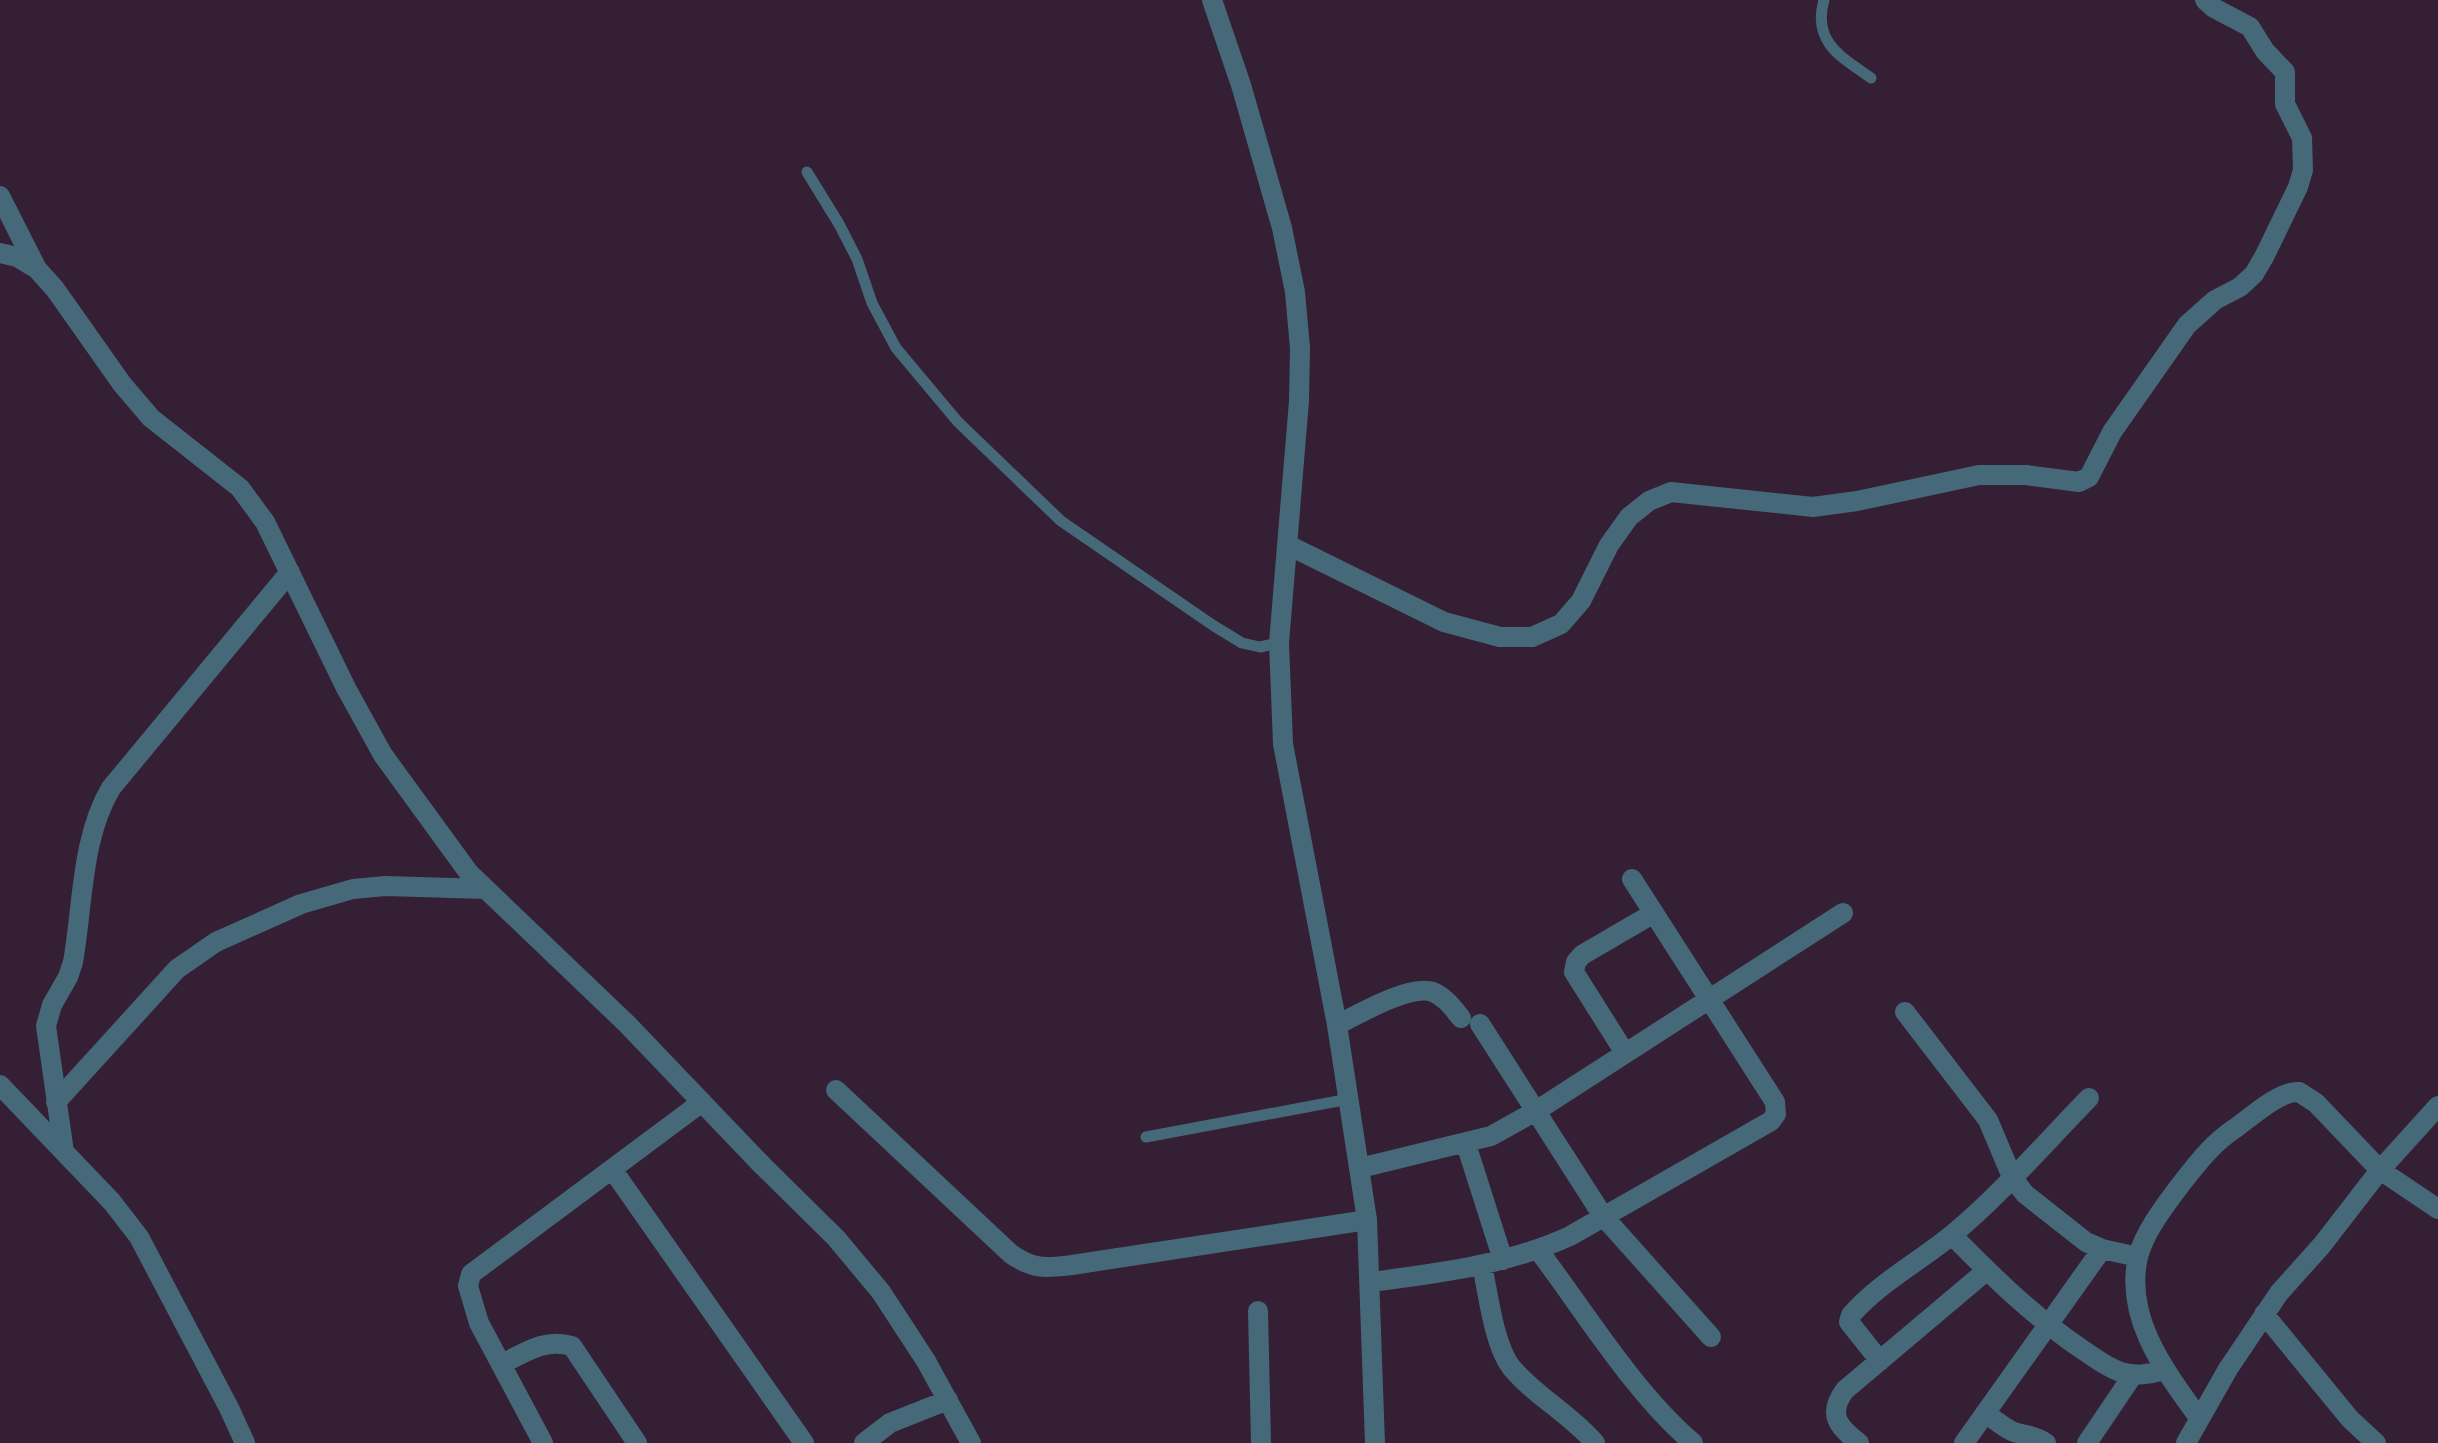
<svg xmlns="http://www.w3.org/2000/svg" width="2438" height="1443" font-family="'Noto Sans',sans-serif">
<rect width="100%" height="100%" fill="#351f34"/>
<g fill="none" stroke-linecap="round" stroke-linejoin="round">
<path stroke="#456978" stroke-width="11" d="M1824 0C1812 42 1841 57 1871 78
M807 172 839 224 857 259 872 303 896 348 958 422 1061 521 1214 626 1242 643 1260 647 1279 643
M1146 1137 1349 1099"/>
<path stroke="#456978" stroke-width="20" d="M0 196 36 267
M0 253 17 257 37 269 55 289 122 384 151 418 240 488 265 522 346 688 383 755 469 873 627 1024 762 1165 836 1238 881 1292 926 1361 971 1443
M1288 545 1444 622 1500 637H1532L1561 624 1581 601 1609 545 1629 517 1649 501 1671 492 1813 507 1857 501 1979 475H2026L2079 482 2089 477 2112 432 2187 325 2215 300 2240 287 2254 274 2264 257 2298 187 2303 170 2302 138 2285 104V72L2265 51 2250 27 2214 8 2205 0
M1905 1012 1988 1120 2012 1177 2025 1194 2086 1242 2102 1249 2138 1257
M1480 1024 1603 1216 1711 1337
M1337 1025C1359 1014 1410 984 1433 992 1445 997 1453 1008 1461 1018
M1625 1053 1574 972 1576 962 1582 955 1654 913
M0 1085 112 1202 139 1237 229 1408 245 1443
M836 1090 1011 1254C1034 1270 1045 1268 1072 1265L1367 1220
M56 1102 177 969 216 942 301 904 353 889 385 886 486 889
M1466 1144 1503 1260
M64 1152 46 1026 52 1005 68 977 73 962C83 906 81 838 111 788L290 572
M1360 1168 1491 1136 1536 1111 1843 913
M612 1169 804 1443
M1952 1235C1993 1277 2034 1317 2083 1350 2095 1358 2108 1368 2121 1372 2136 1377 2149 1374 2164 1370
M1539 1251C1585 1312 1635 1394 1693 1443
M1482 1265C1488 1293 1494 1345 1511 1367 1535 1396 1570 1414 1595 1443
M1371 1282C1439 1273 1507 1265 1570 1236L1771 1121 1776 1114 1775 1102 1632 879
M1258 1311 1261 1443
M2264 1314 2350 1419 2376 1443
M1880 1361 1849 1322 1851 1315C1880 1282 1919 1262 1953 1234 2002 1193 2045 1143 2089 1098
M502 1364C526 1352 545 1338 572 1346L637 1443
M1985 1413C1994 1419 2004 1428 2014 1432 2026 1436 2035 1435 2046 1443
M2199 1418C2166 1372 2124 1319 2138 1257 2144 1233 2163 1208 2178 1188 2196 1165 2212 1143 2237 1127 2252 1116 2281 1090 2299 1092L2316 1103 2380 1170 2438 1209
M543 1443 479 1323 468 1286 471 1274 702 1102
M864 1443 890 1423 948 1400
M1859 1443C1838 1427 1827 1414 1845 1390L1986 1271
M1964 1443 2102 1249
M2087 1443 2133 1375
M2186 1443 2228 1369 2279 1293 2322 1245 2380 1170 2438 1106"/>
<path stroke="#456978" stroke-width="20" d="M1212 0 1241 85 1282 228 1295 292 1300 348 1299 401 1279 643 1283 744 1337 1025 1367 1220 1375 1443"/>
</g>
</svg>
